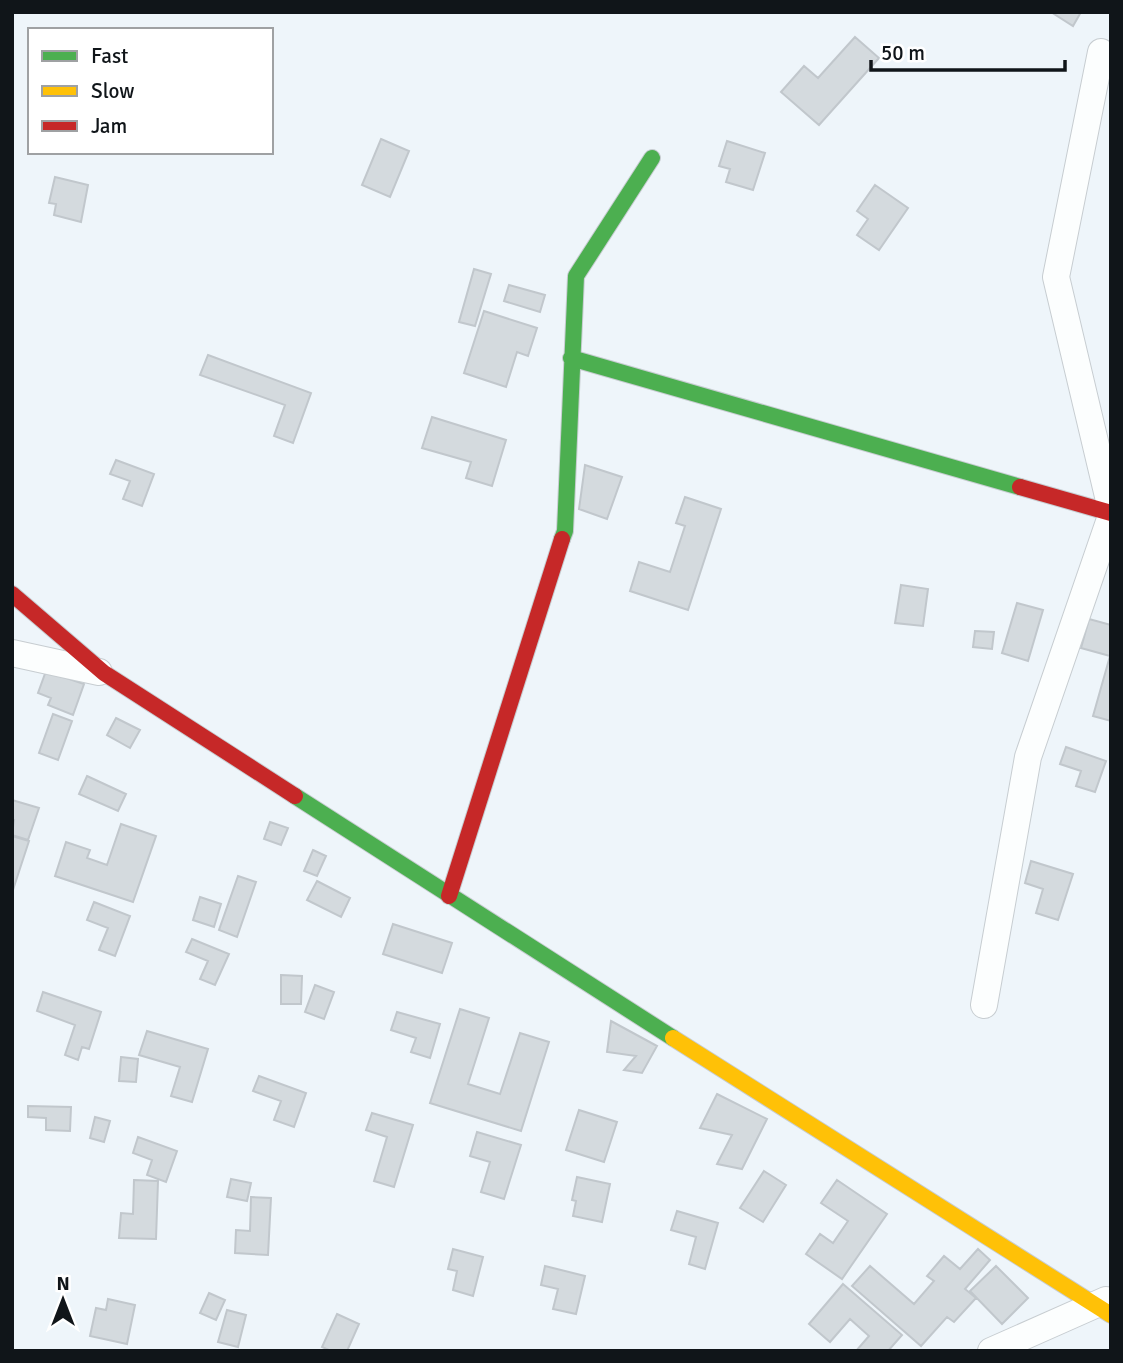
<svg xmlns="http://www.w3.org/2000/svg" width="1123" height="1363" font-family="Signika,sans-serif">
<rect width="100%" height="100%" fill="#eef5fa"/>
<path fill="#d4dade" stroke="#c1c7cc" stroke-width="2" d="M1051 12H1081L1073 26Z
M855 37 879 58 819 125 781 92 804 66 818 78Z
M381 139 409 151 390 197 362 185Z
M727 141 765 153 753 190 726 182 730 169 719 166Z
M55 177 88 185 81 222 54 215 56 204 49 203Z
M875 185 908 208 879 250 857 235 868 219 857 211Z
M474 269 491 274 475 326 459 322Z
M509 285 545 295 540 312 504 301Z
M484 311 537 328 528 356 517 352 506 387 464 373Z
M208 355 311 393 293 443 274 436 285 405 200 375Z
M432 417 506 440 492 486 466 478 471 462 422 448Z
M116 460 154 474 142 506 123 499 130 481 110 474Z
M585 465 622 477 607 519 579 509Z
M685 497 721 509 688 610 630 591 639 562 670 572 685 526 676 523Z
M901 585 928 589 923 626 895 623Z
M1017 603 1043 610 1028 661 1002 653Z
M1089 619 1111 625V721L1093 716 1110 656 1081 648Z
M975 631 994 632 992 649 973 647Z
M46 671 84 684 73 715 48 705 51 698 38 693Z
M53 714 72 721 58 760 39 753Z
M116 718 140 730 130 748 107 735Z
M1066 747 1106 761 1095 792 1076 786 1081 771 1060 764Z
M87 776 126 794 118 811 79 794Z
M12 800 39 808 28 840 12 835 14 820H12Z
M270 822 288 828 281 845 264 839Z
M121 824 156 836 133 902 55 876 66 842 90 850 87 858 107 865Z
M12 836 29 841 12 893Z
M313 850 326 856 317 876 304 871Z
M1031 861 1073 874 1058 920 1036 913 1043 889 1025 883Z
M238 876 256 882 237 937 219 930Z
M317 881 350 898 341 917 307 900Z
M200 897 221 904 214 927 193 920Z
M94 902 130 916 115 956 99 950 108 928 87 920Z
M393 924 452 943 442 973 383 954Z
M192 939 229 954 215 985 200 979 208 961 186 952Z
M281 975 302 976 301 1004H281Z
M315 985 334 992 324 1019 305 1012Z
M43 992 101 1012 89 1049 82 1047 78 1060 65 1055 75 1025 37 1011Z
M460 1009 489 1018 468 1084 500 1094 520 1033 549 1042 521 1131 430 1103Z
M397 1012 440 1024 430 1058 411 1052 416 1038 391 1030Z
M611 1021 657 1046 642 1073 624 1070 636 1056 607 1052Z
M147 1031 208 1049 192 1102 171 1096 180 1067 139 1055Z
M121 1057 138 1059 136 1082 119 1081Z
M259 1076 306 1093 294 1127 274 1120 281 1101 253 1091Z
M717 1094 767 1119 742 1169 717 1164 732 1135 700 1128Z
M28 1106 71 1107 70 1131 46 1130V1118L28 1117Z
M579 1110 617 1122 604 1162 566 1150Z
M372 1113 413 1125 394 1187 374 1181 387 1137 366 1130Z
M95 1117 110 1121 104 1142 90 1138Z
M477 1132 521 1145 504 1199 481 1192 490 1162 470 1156Z
M138 1137 177 1151 166 1182 147 1175 152 1160 133 1153Z
M764 1171 786 1185 763 1222 740 1208Z
M577 1177 610 1184 602 1222 573 1216 576 1201 572 1200Z
M231 1179 251 1183 247 1201 227 1197Z
M134 1180 158 1181 156 1239 119 1238 121 1213 133 1214Z
M837 1180 887 1214 842 1279 806 1254 820 1234 833 1243 848 1221 821 1203Z
M251 1197 271 1198 268 1255 235 1253 236 1230 250 1231Z
M677 1211 718 1223 705 1269 689 1264 696 1237 671 1230Z
M453 1249 483 1257 473 1296 453 1290 457 1271 448 1269Z
M978 1249 990 1260 965 1289 976 1298 954 1322 947 1317 921 1346 852 1286 870 1266 914 1304 934 1281 927 1276 944 1256 960 1269Z
M545 1266 585 1276 576 1314 553 1309 558 1289 541 1285Z
M996 1266 1028 1298 1002 1324 970 1291Z
M843 1284 902 1335 888 1351H856L869 1336 850 1319 830 1342 809 1324Z
M209 1293 225 1300 216 1320 200 1313Z
M108 1299 135 1305 127 1344 90 1336 96 1308 106 1310Z
M227 1310 246 1315 238 1347 218 1342Z
M337 1314 359 1324 347 1351H331L322 1347Z"/>
<g fill="none" stroke-linecap="round" stroke-linejoin="round">
<g stroke="#c7cdd1" stroke-width="28">
<path id="street" d="M1101 52 1056 277 1111 509
M12 653 99 672
M984 1005 1028 757 1111 516
M991 1351 1106 1300"/>
</g>
<g stroke="#c7cdd1" stroke-width="18">
<path id="fast" d="M571 358 1020 487
M562 539 565 531 576 276 652 158
M295 796 673 1038"/>
</g>
<g stroke="#c7cdd1" stroke-width="18">
<path id="slow" d="M673 1038 1111 1315"/>
</g>
<g stroke="#c7cdd1" stroke-width="18">
<path id="jam" d="M1020 487 1111 513
M12 594 104 673 295 796
M449 896 562 539"/>
</g>
<use href="#street" stroke="#fcfefe" stroke-width="26"/>
<use href="#fast" stroke="#4caf50" stroke-width="16"/>
<use href="#slow" stroke="#ffc107" stroke-width="16"/>
<use href="#jam" stroke="#c62828" stroke-width="16"/>
</g>
<rect width="1123" height="1363" fill="none" stroke="#101519" stroke-width="28"/>
<rect x="28" y="28" width="245" height="126" fill="#ffffff" stroke="#9fa1a3" stroke-width="2"/>
<rect x="42" y="51" width="35" height="10" fill="#4caf50" stroke="#9fa1a3" stroke-width="2"/>
<text x="91" y="63" font-size="21" fill="#101519">Fast</text>
<rect x="42" y="86" width="35" height="10" fill="#ffc107" stroke="#9fa1a3" stroke-width="2"/>
<text x="91" y="98" font-size="21" fill="#101519">Slow</text>
<rect x="42" y="121" width="35" height="10" fill="#c62828" stroke="#9fa1a3" stroke-width="2"/>
<text x="91" y="133" font-size="21" fill="#101519">Jam</text>
<g transform="translate(63 1300)" stroke="#ffffff" stroke-width="5" paint-order="stroke">
<path d="M0-5L12 26L0 18L-12 26Z" fill="#101519"/>
<text y="-10" font-size="19" font-weight="bold" text-anchor="middle" fill="#101519">N</text>
</g>
<path d="M871 60v10h194v-10" fill="none" stroke="#101519" stroke-width="3.5"/>
<text x="881" y="60" font-size="21" fill="#101519" stroke="#ffffff" stroke-width="5" paint-order="stroke">50 m</text>
</svg>
